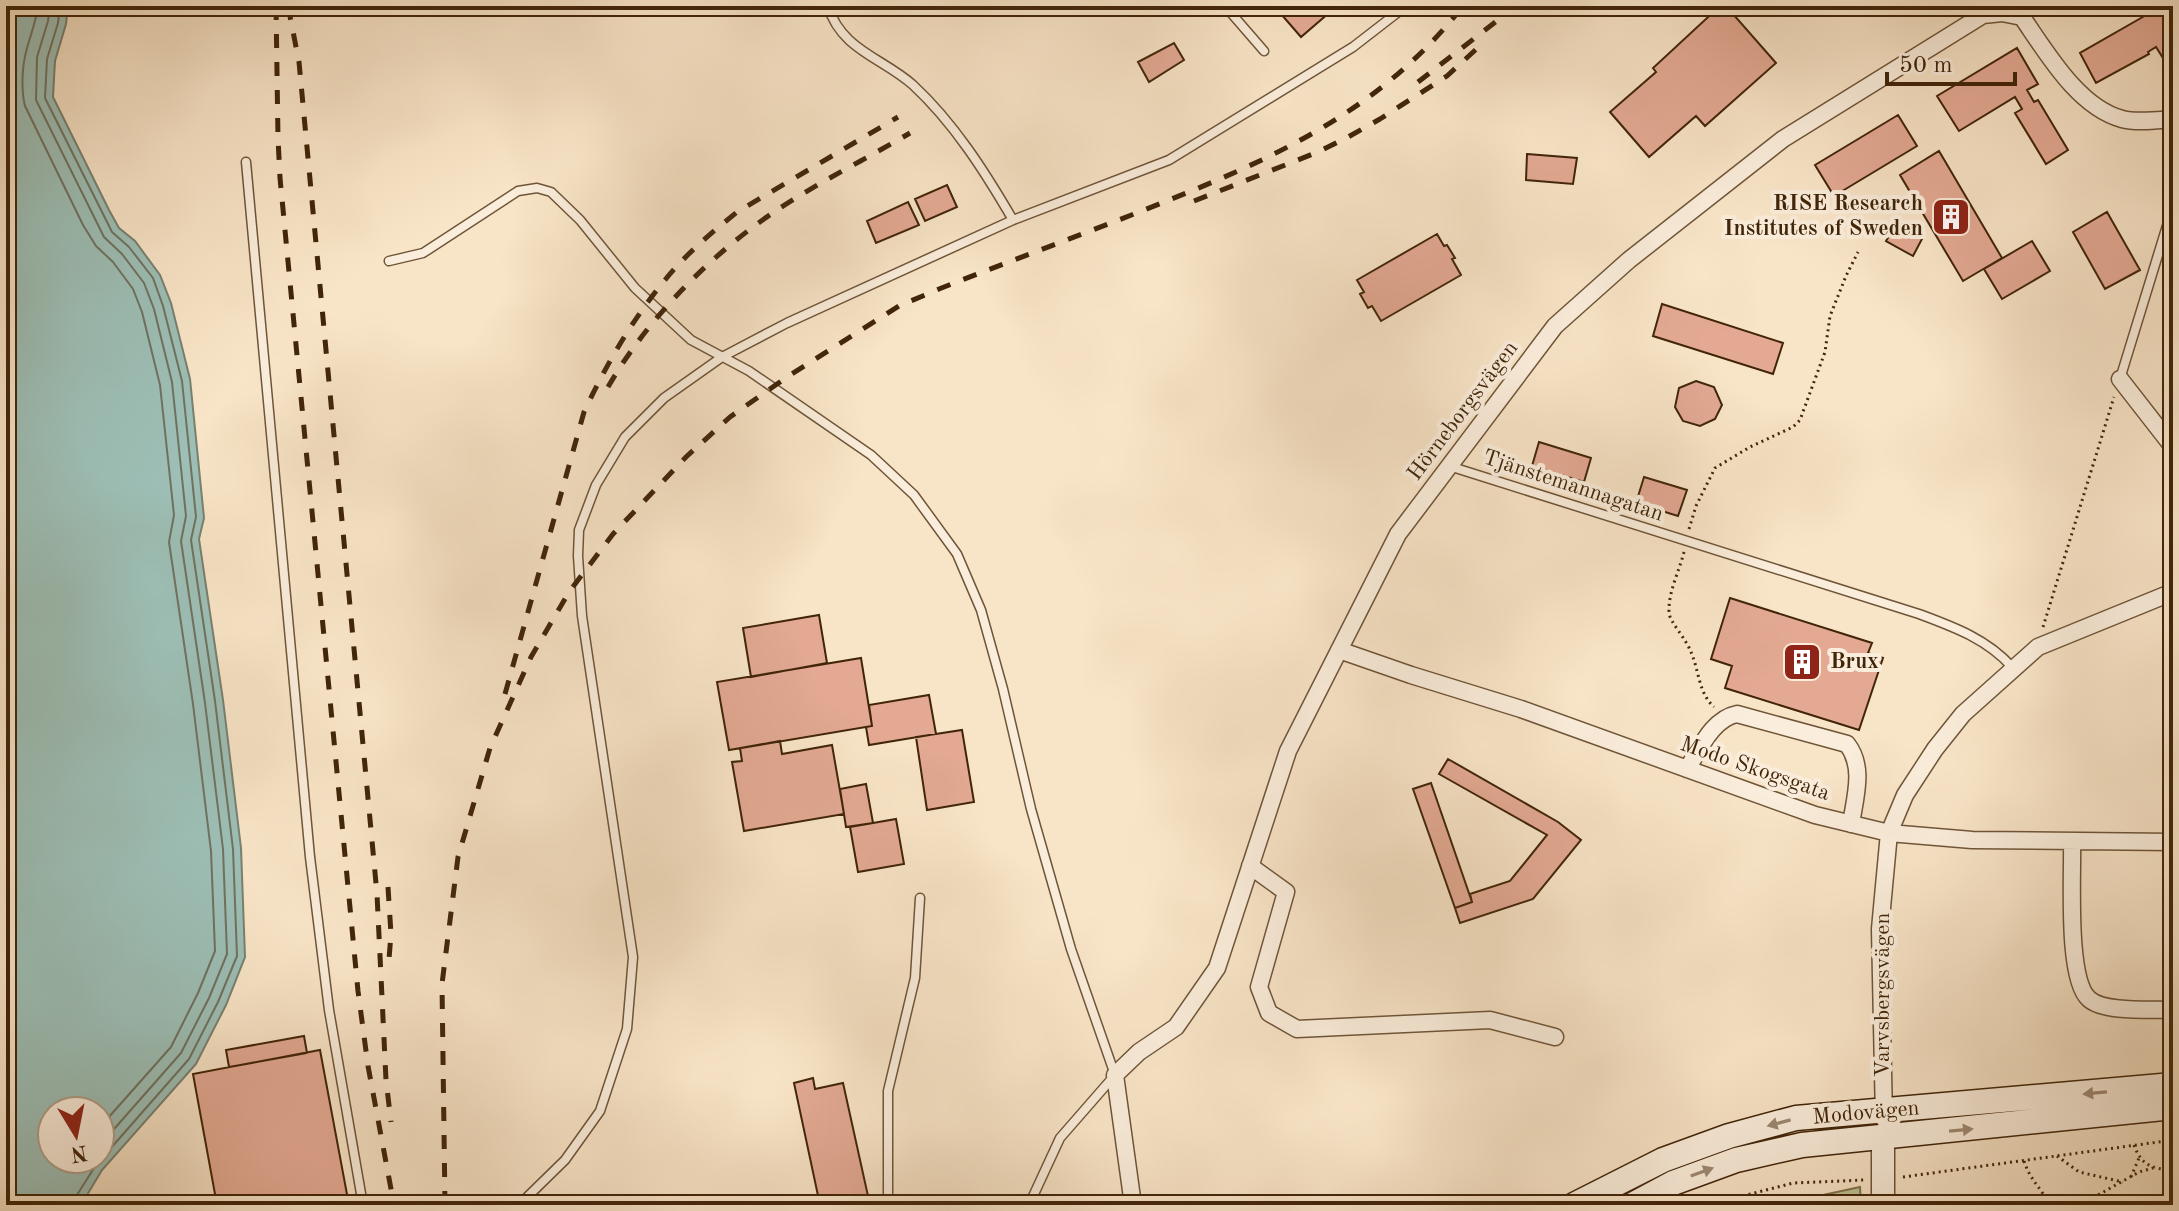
<svg xmlns="http://www.w3.org/2000/svg" width="2179" height="1211" font-family="'Old Standard TT',serif">
<rect width="100%" height="100%" fill="#f8e4c7"/>
<filter id="stains"><feTurbulence type="fractalNoise" baseFrequency=".0025" numOctaves="4"/><feColorMatrix values="0 0 0 0 .2 0 0 0 0 .09 0 0 0 0 .02 0 0 0 .5 -.17"/></filter>
<radialGradient id="worn" r=".72"><stop offset=".6" stop-color="#630" stop-opacity="0"/><stop offset="1" stop-color="#630" stop-opacity=".3"/></radialGradient>
<path fill="#bfc494" stroke="#80744e" stroke-width="2" d="M1860 1187 1861 1205H1777Z"/>
<path fill="#9dbfb6" stroke="#788171" stroke-width="2" fill-rule="evenodd" d="M6 6H68L66 24 55 61 53 97 109 210 119 228 135 241 160 275 171 303 190 379 204 518 199 539 223 700 241 848 245 957 226 1005 196 1064 102 1170 81 1205H6ZM52 1111H100V1159H52Z"/>
<g fill="none" stroke-linecap="round" stroke-linejoin="round">
<path stroke="#6f7260" stroke-width="2" d="M38 6C36 22 30 36 26 52 22 68 21 90 25 106L83 225 96 246 113 262 133 289 142 312 160 385 174 515 169 542 193 704 211 851 215 951 198 993 171 1047 100 1127
M50 6 48 21 37 57 36 100 104 237 122 254 144 283 154 309 172 382 186 516 181 541 205 703 223 849 227 954 209 998 181 1053 100 1145
M60 6 58 23 47 59 45 98 112 232 129 247 153 278 163 306 182 381 196 517 191 540 215 701 233 849 237 956 218 1002 189 1059 96 1165 75 1198 74 1205"/>
</g>
<path fill="#e3a993" stroke="#412509" stroke-width="2" d="M1274 6H1337L1301 37Z
M1720 6H1726L1776 63 1705 126 1696 116 1649 157 1610 112 1656 72 1653 68Z
M1854 6H1874L1872 12Z
M2162 6 2173 24V74L2156 47 2148 52 2149 54 2096 83 2080 53Z
M1174 43 1184 60 1149 82 1138 62Z
M2017 48 2038 84 2027 90 2034 102 2038 100 2068 150 2046 164 2015 113 2022 109 2015 97 1959 131 1937 96Z
M1898 115 1917 146 1834 196 1815 165Z
M1939 151 2002 258 1963 281 1900 175Z
M1527 154 1577 158 1573 184 1526 180Z
M947 185 957 207 925 221 915 199Z
M908 202 919 225 876 243 867 221Z
M2107 212 2140 270 2105 289 2073 232Z
M1896 224 1922 239 1913 256 1886 241Z
M1437 234 1444 246 1447 245 1455 258 1452 259 1461 275 1381 321 1372 306 1368 308 1360 294 1364 292 1357 280Z
M2032 241 2050 271 2002 299 1984 269Z
M1662 304 1783 343 1773 374 1653 336Z
M1696 381 1714 387 1722 405 1715 419 1700 426 1683 421 1675 407 1679 388Z
M1539 442 1591 458 1584 482 1532 466Z
M1644 477 1687 490 1678 516 1636 503Z
M1730 598 1872 643 1868 653 1883 658 1859 730 1725 688 1732 666 1711 659Z
M819 615 827 663 751 677 743 628Z
M861 658 872 726 729 750 717 682Z
M929 695 936 734 869 745 866 727 872 726 869 705Z
M962 730 974 802 927 810 916 737Z
M780 741 782 754 832 745 844 814 744 831 732 762 742 761 740 748Z
M1448 759 1558 822 1581 840 1533 899 1460 923 1455 908 1472 902 1470 894 1510 881 1547 835 1439 774Z
M1431 783 1472 902 1455 908 1413 789Z
M866 784 873 823 846 827 840 789Z
M896 819 904 864 858 872 850 827Z
M304 1036 307 1053 229 1067 226 1050Z
M320 1050 349 1205H217L193 1074Z
M813 1078 815 1089 843 1083 870 1205H820L794 1083Z"/>
<g fill="none" stroke-linecap="round" stroke-linejoin="round">
<g stroke="#6f5538" stroke-width="11">
<path id="service" d="M828 6C841 50 883 58 913 85 954 123 985 172 1013 220
M1225 6 1264 51
M246 162 310 857 329 1010 363 1205
M389 261 423 253 518 191 537 188 551 192 580 220 635 288 691 340 749 371 871 455 914 495 957 554 981 610 1003 689 1031 809 1071 949 1115 1075 1060 1138 1029 1205
M2120 379 2173 206
M1449 466 1919 614C1954 627 1987 639 2012 667
M519 1205 565 1160 600 1111 627 1029 633 957 582 616 578 556 579 530 596 485 625 437 664 398 722 357 787 323 1013 220 1169 160 1353 47 1406 6
M888 1205V1091L915 978 920 898"/>
</g>
<g stroke="#6f5538" stroke-width="19">
<path id="minor" d="M2120 379 2173 447
M1339 650 1411 675 1521 709 1815 815 1889 833 1972 840 2173 842
M1687 769C1700 749 1712 719 1737 714L1847 744C1865 767 1855 797 1851 824
M2072 842C2073 874 2066 979 2089 999 2104 1013 2153 1009 2173 1010
M1250 866 1286 892 1259 987 1269 1013 1297 1029 1490 1020 1555 1037
M1884 1119 1880 929 1889 833 1905 795 1935 749 1963 714 2038 647 2173 592
M1133 1205 1115 1075 1139 1052 1176 1027 1217 968 1288 751 1398 534 1555 326 1629 260 1783 139 1983 15 2002 13 2022 17C2047 53 2078 107 2122 119 2137 123 2158 120 2173 119"/>
</g>
<g stroke="#6f5538" stroke-width="25">
<path id="tertiary" d="M1883 1205V1137"/>
</g>
<g stroke="#412509" stroke-width="27">
<path id="secondary" d="M1574 1205 1663 1160 1729 1136 1796 1118 2173 1085
M1632 1205 1673 1183 1736 1160 1802 1145 2173 1107"/>
</g>
<path stroke="#412509" stroke-width="3" stroke-dasharray="2 4" stroke-linecap="butt" d="M1689 529 1696 506 1715 468 1750 447 1793 427 1800 420 1825 352 1830 316 1846 276 1858 252
M1684 552C1679 572 1668 592 1669 613 1670 622 1686 639 1690 650 1699 668 1698 693 1714 707
M2043 627 2114 397
M2134 1145C2141 1165 2152 1169 2173 1170
M2057 1156 2079 1172 2123 1182
M2024 1161C2030 1180 2041 1188 2050 1205
M1903 1177 2173 1140
M2131 1177 2139 1158
M1708 1205 1793 1183 1864 1180
M2070 1205 2098 1195 2139 1172 2153 1168"/>
<use href="#service" stroke="#faeddb" stroke-width="8"/>
<use href="#minor" stroke="#faeddb" stroke-width="16"/>
<use href="#tertiary" stroke="#faeddb" stroke-width="22"/>
<use href="#secondary" stroke="#faeddb" stroke-width="24"/>
<path stroke="#412509" stroke-width="5" stroke-dasharray="14 14" stroke-linecap="butt" d="M276 6 278 138 280 178 358 991 368 1066 394 1205
M288 6 299 62 377 894 386 1080 391 1122
M1418 82 1507 13
M1194 201 1318 152 1348 137 1380 119 1447 76 1483 43
M608 387C647 319 711 254 777 210 819 182 866 159 910 133
M505 694 584 412C606 365 632 320 665 280 685 255 711 233 737 212L898 117
M388 887 391 934 389 959
M445 1205 442 984 458 857 490 748 531 657 569 592 613 534 686 457 730 417 787 377 899 306 939 289C1007 262 1076 237 1144 210 1268 161 1378 114 1463 6"/>
</g>
<defs><path id="oneway-solid" d="M-6-.8H1V-3.2L6.5 0L1 3.2V.8H-6Z" transform="scale(2)"/></defs>
<g fill="#9e8972">
<use href="#oneway-solid" transform="translate(2095 1093) rotate(175)"/>
<use href="#oneway-solid" transform="translate(1779 1123) rotate(165)"/>
<use href="#oneway-solid" transform="translate(1961 1130) rotate(-5)"/>
<use href="#oneway-solid" transform="translate(1702 1172) rotate(-20)"/>
</g>
<defs>
<g id="building-square" transform="scale(2)"><rect x="-9" y="-9" width="18" height="18" rx="4" fill="#8f2418" stroke="#faeddb"/><path d="M-4-6H4V6H1V3H-1V6H-4ZM-2.5-4.3h1.7v1.8h-1.7ZM.8-4.3h1.7v1.8H.8ZM-2.5-1h1.7V.8h-1.7ZM.8-1h1.7V.8H.8Z" fill="#fff"/></g>
</defs>
<g fill-rule="evenodd">
<use href="#building-square" x="1951" y="217"/>
<use href="#building-square" x="1802" y="662"/>
</g>
<g text-anchor="middle" dominant-baseline="central" stroke-width="8" stroke-linejoin="round" paint-order="stroke">
<g font-size="22" font-weight="bold" fill="#412509" stroke="#faeddb" text-anchor="end">
<text x="1923" y="204">RISE Research<tspan x="1923" dy="25">Institutes of Sweden</tspan></text>
<text x="1830" y="662" text-anchor="start">Brux</text>
</g>
<g font-size="22" fill="#412509" stroke="#faeddb">
<text transform="translate(1463 411) rotate(-53)">Hörneborgsvägen</text>
<text transform="translate(1573 486) rotate(18)">Tjänstemannagatan</text>
<text transform="translate(1755 769) rotate(19)">Modo Skogsgata</text>
<text transform="translate(1883 995) rotate(-90)">Varvsbergsvägen</text>
<text transform="translate(1866 1113) rotate(-5)">Modovägen</text>
</g>
</g>
<rect width="2179" height="1211" fill="none" stroke="#f8e4c7" stroke-width="32"/>
<rect x="8" y="8" width="2163" height="1195" fill="none" stroke="#412509" stroke-width="4"/>
<rect x="16" y="16" width="2147" height="1179" fill="none" stroke="#412509" stroke-width="2"/>
<g transform="translate(76 1135) rotate(170)"><circle r="38" fill="#faeddb" stroke="#b09d87" stroke-width="2"/>
<path d="M0-6L14 30L0 20L-14 30Z" fill="#8f2418"/>
<text y="-12" font-size="22" font-weight="bold" text-anchor="middle" fill="#412509">N</text>
</g>
<path d="M1887 72v12h128v-12" fill="none" stroke="#412509" stroke-width="4"/>
<text x="1899" y="72" font-size="24" fill="#412509" stroke="#faeddb" stroke-width="6" paint-order="stroke">50 m</text>
<rect width="100%" height="100%" filter="url(#stains)"/>
<rect width="100%" height="100%" fill="url(#worn)"/>
</svg>
